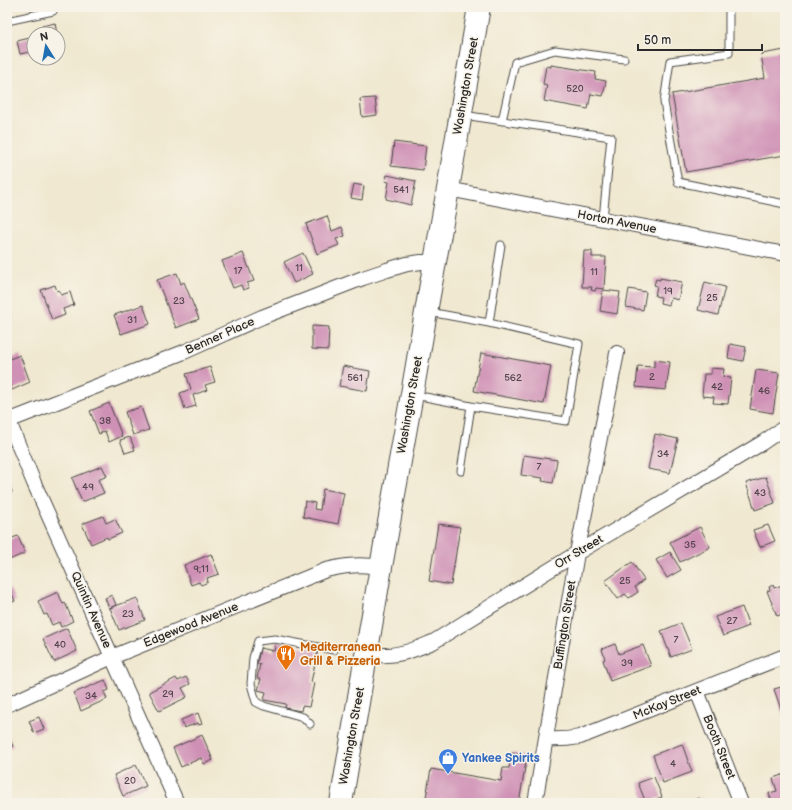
<svg xmlns="http://www.w3.org/2000/svg" width="792" height="810" font-family="'Balsamiq Sans',sans-serif">
<rect width="100%" height="100%" fill="#f7f3e8"/>
<filter id="ink" filterUnits="userSpaceOnUse"><feTurbulence type="fractalNoise" baseFrequency=".025" numOctaves="2"/><feDisplacementMap in="SourceGraphic" scale="8" xChannelSelector="R" yChannelSelector="G"/><feConvolveMatrix kernelMatrix="1 2 1 2 8 2 1 2 1" color-interpolation-filters="sRGB"/></filter>
<filter id="wash" filterUnits="userSpaceOnUse"><feTurbulence type="fractalNoise" baseFrequency=".012" numOctaves="4" result="noise"/><feDisplacementMap in="SourceGraphic" scale="16" xChannelSelector="R" yChannelSelector="G"/><feGaussianBlur stdDeviation="0.9" result="paint"/><feColorMatrix in="noise" values="0 0 0 0 0 0 0 0 0 0 0 0 0 0 0 0 0 1.4 0 .05"/><feComposite in="paint" operator="in"/></filter>
<g filter="url(#wash)">
<rect width="100%" height="100%" fill="#f0e8d0"/>
<g id="blocks">
<path fill="#cf90b5" d="M55 23 57 34H44L42 26Z
M34 37V51L20 54 17 41Z
M785 50V155L686 172 672 94 765 78 761 54Z
M551 65 596 72 595 79 606 81 603 96 591 94 588 109 544 101 547 85 543 84 546 66 551 67Z
M375 98 377 115 362 117 360 99Z
M394 142 426 146 423 170 391 166Z
M387 175 416 181 411 205 386 199 389 182 385 181Z
M354 184 364 186 362 200 351 198Z
M327 216 332 231 342 227 345 236 336 239 339 245 317 254 306 224Z
M584 251H592V257H606L604 289 596 288 595 291 591 290 592 287H582Z
M243 253 254 281 247 283 249 288 243 290 241 285 233 288 222 261Z
M303 253 313 274 294 283 284 262Z
M177 273 181 284 184 282 199 319 176 328 157 280Z
M660 278 682 282 678 300 671 298 669 305 660 303 661 297 655 296 657 286 654 285 656 279 660 280Z
M705 282 725 287 718 315 698 310Z
M55 285 57 291 59 290 61 295 70 292 74 305 63 309 65 315 52 320 41 290Z
M629 289 646 292 643 310 626 307Z
M603 290 620 292 617 314 600 311Z
M7 304 11 317 7 318Z
M143 305 150 324 121 334 114 315Z
M312 326 329 327 328 350 312 349Z
M730 344 746 347 743 361 728 358Z
M481 353 551 366 544 404 474 391Z
M20 355 30 382 12 390 7 378V360Z
M654 360 670 362 666 390 636 387 638 366 654 367Z
M343 366 370 371 367 391 339 386Z
M210 367 215 382 205 385 207 390 193 395 196 406 185 409 180 393 191 389 186 374Z
M711 368 724 369 723 377 731 378 728 404 713 403 714 397 702 396 704 374H711Z
M756 370 779 373 773 413 750 409Z
M109 403 122 436 109 442 105 431 99 434 90 411Z
M141 407 149 430 133 435 125 412Z
M655 434 678 439 670 473 648 469Z
M130 437 135 450 125 453 120 440Z
M524 455 557 460 553 483 542 481 543 478 521 475Z
M102 466 107 476 98 480 104 493 82 502 72 478Z
M7 477 12 492 7 493Z
M766 477 775 503 755 510 746 483Z
M323 489 344 493 338 524 303 517 305 501 315 503 314 509 320 510Z
M103 516 106 523 115 519 122 533 108 539 107 537 91 544 82 524Z
M438 524 460 527 451 585 429 581Z
M768 525 775 541 760 547 753 530Z
M700 527 710 547 680 562 670 542Z
M7 534 9 539 18 536 25 553 7 561Z
M670 552 681 570 667 578 656 560Z
M211 554 219 574 207 578 208 582 201 585 199 582 191 585 184 565Z
M632 562 644 580 635 587 638 592 629 598 625 594 618 599 605 581Z
M785 584V613L777 616 767 591 770 590 769 587 773 585 774 588Z
M10 589 15 601 7 604V590Z
M58 592 63 604 65 603 73 621 61 627 59 622 52 625 47 614 44 615 38 601Z
M112 595 116 605 109 608 105 598Z
M137 598 145 620 119 630 110 608Z
M742 607 749 626 723 636 715 617Z
M681 623 692 649 671 657 661 631Z
M67 628 77 651 54 662 43 639Z
M276 641 318 650 311 682 314 683 309 707 302 706 301 711 285 708 286 704 264 700 266 692 258 690 261 679 257 678 260 664H257L260 648 274 651Z
M615 644 619 654 643 645 651 666 610 681 603 660 605 659 602 649Z
M186 677 190 684 182 688 187 697 159 711 149 692 176 678 178 681Z
M105 680 109 690 104 692 107 699 81 711 74 693Z
M785 686V721L774 689Z
M198 713 202 724 199 725 198 723 184 728 181 720Z
M39 717 44 729 34 733 29 721Z
M7 735 13 746 7 749Z
M202 735 213 760 204 764 201 758 181 767 173 748Z
M682 744 692 772 663 783 653 755Z
M511 753 527 756 519 803H425L431 769 501 781 503 768H509Z
M136 765 146 786 123 796 114 775Z
M785 774V803H772L769 793 777 791 773 778Z
M654 777 662 797 646 803 638 783Z
M699 798 701 803H686Z"/>
</g>
</g>
<g filter="url(#ink)">
<use href="#blocks" fill-opacity="0" stroke="#494744" stroke-width="1"/>
<g fill="none" stroke-linecap="round" stroke-linejoin="round">
<g stroke="#494744" stroke-width="9">
<path id="service" d="M729 7V53L670 61 664 102 678 182 785 204
M7 21 53 11
M463 115 611 137 603 219
M502 121 515 62 555 50 624 59
M489 323 501 245
M415 395 471 406 566 421 579 344 489 323 429 312
M461 471 471 406
M310 724 303 717 264 706 256 702 251 684 253 658 258 641 275 639 334 650"/>
</g>
<g stroke="#494744" stroke-width="16">
<path id="minor" d="M448 189 785 254
M7 417 34 483 112 657 177 803
M8 421 184 352 262 317 363 278 387 270 407 264 421 262H435
M367 653C373 654 380 656 386 655 403 655 418 648 433 642L577 553 762 443 785 427
M697 691 741 803
M7 705 112 657 326 570C346 565 361 564 381 567
M546 739C558 740 569 739 580 737L785 656
M535 803 577 553 617 353"/>
</g>
<g stroke="#494744" stroke-width="24">
<path id="primary" d="M341 803 381 567 412 394 426 312 448 189 479 7"/>
</g>
<use href="#service" stroke="#fff" stroke-width="7"/>
<use href="#minor" stroke="#fff" stroke-width="14"/>
<use href="#primary" stroke="#fff" stroke-width="22"/>
</g>
</g>
<defs>
<g id="restaurant-pin" transform="scale(1)"><path d="M0 17L-7.5 6A9.5 9.5 0 1 1 7.5 6Z" fill="#e8710a" stroke="#f7f3e8"/><path d="M-5-6h1v4h1v-4h1v4h1v-4h1v5L-1.5 .5V6h-2V.5L-5-1ZM5-6V6H3V1.5H1.5Q1.5-4 5-6Z" fill="#fff"/></g>
<g id="shop-pin" transform="scale(1)"><path d="M0 17L-7.5 6A9.5 9.5 0 1 1 7.5 6Z" fill="#3f7fe0" stroke="#f7f3e8"/><path d="M-5-2.5h2.3a2.7 3.5 0 0 1 5.4 0H5L5.5 6h-11ZM-1.5-2.5h3a1.5 2.3 0 0 0-3 0Z" fill="#fff"/></g>
</defs>
<g fill-rule="evenodd">
<use href="#restaurant-pin" x="286" y="654"/>
<use href="#shop-pin" x="448" y="758"/>
</g>
<g text-anchor="middle" dominant-baseline="central" stroke-width="3" stroke-linejoin="round" paint-order="stroke">
<g font-size="10" fill="#54444e">
<text x="575" y="89">520</text>
<text x="401" y="190">541</text>
<text x="299" y="268">11</text>
<text x="238" y="271">17</text>
<text x="594" y="272">11</text>
<text x="668" y="291">19</text>
<text x="712" y="298">25</text>
<text x="179" y="301">23</text>
<text x="132" y="320">31</text>
<text x="652" y="377">2</text>
<text x="355" y="378">561</text>
<text x="513" y="378">562</text>
<text x="717" y="387">42</text>
<text x="764" y="391">46</text>
<text x="105" y="421">38</text>
<text x="663" y="454">34</text>
<text x="539" y="467">7</text>
<text x="88" y="487">49</text>
<text x="760" y="493">43</text>
<text x="690" y="545">35</text>
<text x="201" y="569">9;11</text>
<text x="625" y="581">25</text>
<text x="128" y="614">23</text>
<text x="732" y="621">27</text>
<text x="676" y="640">7</text>
<text x="60" y="645">40</text>
<text x="627" y="663">39</text>
<text x="168" y="694">29</text>
<text x="91" y="696">34</text>
<text x="673" y="764">4</text>
<text x="130" y="781">20</text>
</g>
<g font-size="12" fill="#2b2b2b" stroke="#f7f3e8">
<text transform="translate(466 86) rotate(-80)">Washington Street</text>
<text transform="translate(617 222) rotate(11)">Horton Avenue</text>
<text transform="translate(220 336) rotate(-24)">Benner Place</text>
<text transform="translate(410 405) rotate(-80)">Washington Street</text>
<text transform="translate(579 552) rotate(-31)">Orr Street</text>
<text transform="translate(91 610) rotate(66)">Quintin Avenue</text>
<text transform="translate(191 625) rotate(-22)">Edgewood Avenue</text>
<text transform="translate(565 625) rotate(-81)">Buffington Street</text>
<text transform="translate(667 703) rotate(-22)">McKay Street</text>
<text transform="translate(352 736) rotate(-80)">Washington Street</text>
<text transform="translate(719 747) rotate(68)">Booth Street</text>
</g>
<g font-size="12" font-weight="bold" fill="#c56008" stroke="#f7f3e8" text-anchor="start">
<text x="300" y="647">Mediterranean<tspan x="300" dy="14">Grill &amp; Pizzeria</tspan></text>
</g>
<g font-size="12" font-weight="bold" fill="#366cbe" stroke="#f7f3e8" text-anchor="start">
<text x="462" y="758">Yankee Spirits</text>
</g>
</g>
<rect width="792" height="810" fill="none" stroke="#f7f3e8" stroke-width="24"/>
<g transform="translate(46 46) rotate(349)"><circle r="19" fill="#f7f3e8" stroke="#a5a39c"/>
<path d="M0-3L7 15L0 10L-7 15Z" fill="#1f6fb2"/>
<text y="-6" font-size="11" font-weight="bold" text-anchor="middle" fill="#2b2b2b">N</text>
</g>
<path d="M638 44v6h124v-6" fill="none" stroke="#2b2b2b" stroke-width="2"/>
<text x="644" y="44" font-size="12" fill="#2b2b2b" stroke="#f7f3e8" stroke-width="3" paint-order="stroke">50 m</text>
</svg>
